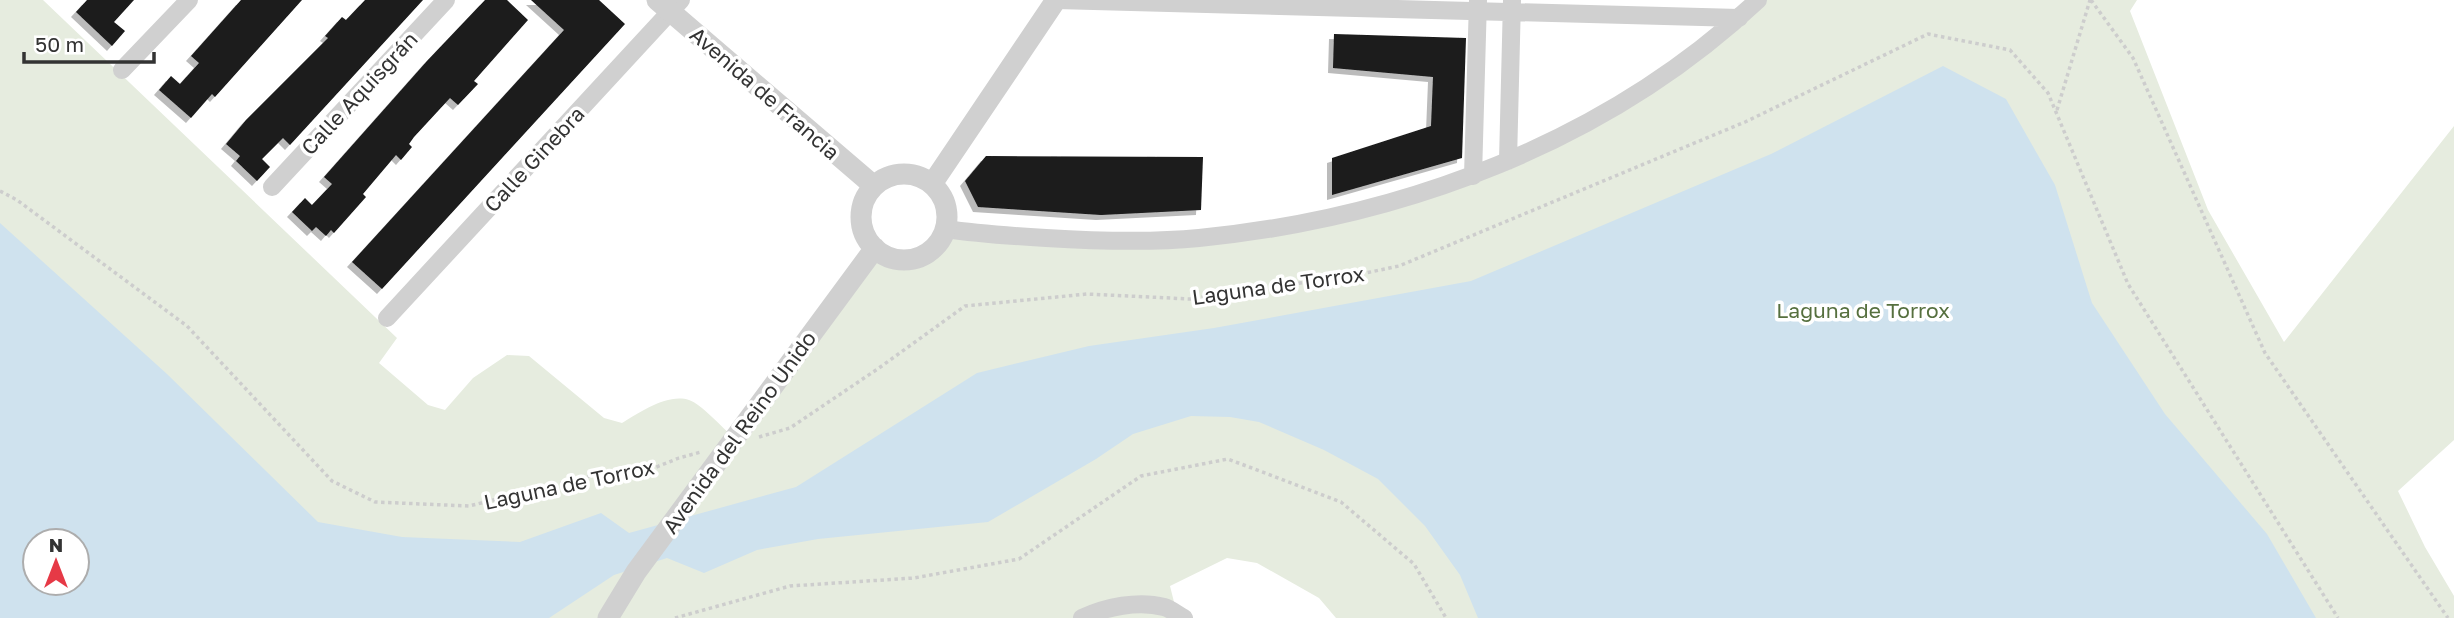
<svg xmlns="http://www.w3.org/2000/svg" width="2454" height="618" font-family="'Golos Text',sans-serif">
<defs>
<filter id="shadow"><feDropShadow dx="-5" dy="5" stdDeviation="0" flood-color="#0004"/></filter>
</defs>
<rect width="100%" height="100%" fill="#fff"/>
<path fill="#e6ecdf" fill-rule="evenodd" d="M0 0H43L397 338 379 363 428 405 445 410 473 378 507 355 529 356 604 418 622 423C640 412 668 393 689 400 701 404 722 427 732 436L873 250C906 265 926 252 949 228L1198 236 1357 210 1470 177 1586 121 1757 0H2137L2130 11 2208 210 2284 342 2454 126V440L2398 491 2425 547 2454 596V618H1336L1319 598 1257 563 1227 558 1170 586 1178 618H0ZM35 541H77V583H35Z"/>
<path fill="#cfe2ee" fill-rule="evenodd" d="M1943 66 2006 99 2055 185 2092 303 2165 414 2267 534 2316 618H1478L1460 575 1425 526 1378 479 1324 450 1259 422 1230 417 1191 416 1133 434 1096 459 988 522 818 539 757 550 704 573 667 558 614 575 549 618H0V223L167 374 318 522 402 537 520 542 601 513 629 533 796 487 977 373 1089 346 1214 328 1471 281 1771 154ZM35 541H77V583H35Z"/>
<path fill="#1a1a1a" filter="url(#shadow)" d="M87 0H134L114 22 125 31 112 46 76 12Z
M241 0H302L215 97 212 94 191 118 159 90 171 76 180 84 199 63 191 56Z
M365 0H423L290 145 283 138 262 159 270 167 257 181 236 161 240 156 226 144 246 120 328 38 325 36 342 17 346 20Z
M485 0H507L528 20 474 81 478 84 458 105 450 98 414 137 409 144 412 147 401 160 396 155 363 194 366 197 334 233 331 230 326 236 316 227 312 231 292 212 305 198 312 205 332 184 324 177 427 61Z
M531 0H599L625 24 382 289 352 262 564 30Z
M1334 34 1466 38 1462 158 1332 195V158L1431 126 1433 77 1333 68Z
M986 156 1203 157 1201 210 1101 215 978 207 965 181Z"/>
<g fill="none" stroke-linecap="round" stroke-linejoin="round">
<path stroke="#cdcdcd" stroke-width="3.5" stroke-dasharray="3.5 3.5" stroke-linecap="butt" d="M2091 0 2133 58 2265 353 2448 618
M2057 110 2090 0
M0 191 17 200 187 326 332 481 375 502 469 506 594 475 649 470 679 458 701 452
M759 437 790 428 879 368 965 306 1087 294 1190 299 1356 275 1399 266 1745 122 1928 34 2010 50 2048 93 2128 284 2338 618
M675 618 790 586 914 578 1019 559 1141 476 1228 459 1341 502 1414 564 1446 618"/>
<path stroke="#d0d0d0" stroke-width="18" d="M1056 0 1739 18
M122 70 189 0
M1508 161 1512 0
M1473 176 1478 0
M272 187 446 0
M946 229C979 234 1012 236 1046 238 1096 241 1148 243 1199 238 1403 218 1607 142 1758 0
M387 318 681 0
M1082 618C1106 607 1138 600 1164 607 1171 609 1178 615 1184 618"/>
<path stroke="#d0d0d0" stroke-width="21" d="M657 0 874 186
M861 217a43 43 0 1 1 86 0a43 43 0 1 1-86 0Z
M932 184 1056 0
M608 618 636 572 875 248"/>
</g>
<g text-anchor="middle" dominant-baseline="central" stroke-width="7" stroke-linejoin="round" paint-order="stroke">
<g font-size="21" fill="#333" stroke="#fff">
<text transform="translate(359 93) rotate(-47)">Calle Aquisgrán</text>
<text transform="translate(765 93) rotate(41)">Avenida de Francia</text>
<text transform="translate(534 159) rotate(-47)">Calle Ginebra</text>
<text transform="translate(1278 285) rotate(-8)">Laguna de Torrox</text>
<text transform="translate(739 432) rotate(-54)">Avenida del Reino Unido</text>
<text transform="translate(569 484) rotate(-12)">Laguna de Torrox</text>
</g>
<g font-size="21" fill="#56703f" stroke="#fff">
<text x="1863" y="310">Laguna de Torrox</text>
</g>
</g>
<g transform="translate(56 562)"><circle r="33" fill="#ffffff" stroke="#adadad" stroke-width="2"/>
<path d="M0-5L12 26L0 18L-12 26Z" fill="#e63946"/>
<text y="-10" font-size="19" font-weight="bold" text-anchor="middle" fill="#333333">N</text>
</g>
<path d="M24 52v10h130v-10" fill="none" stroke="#333333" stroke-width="3.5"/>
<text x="35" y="52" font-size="21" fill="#333333" stroke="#ffffff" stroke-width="5" paint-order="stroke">50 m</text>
</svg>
